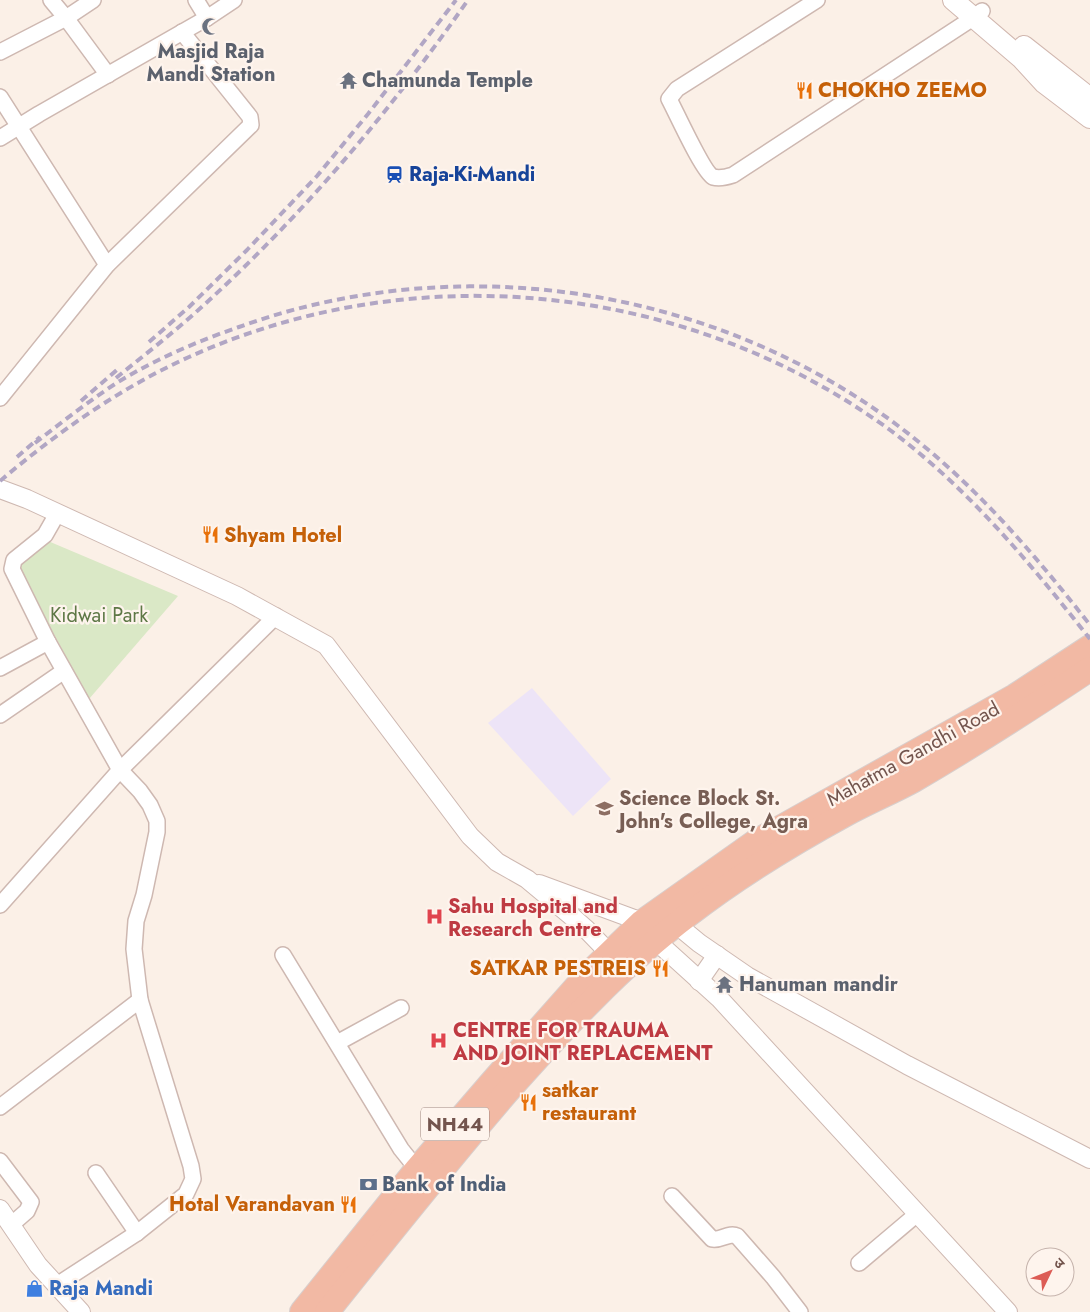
<svg xmlns="http://www.w3.org/2000/svg" width="1090" height="1312" font-family="Jost,'Noto Sans Devanagari',sans-serif">
<style>
.education{fill:#ede4f7}
.green{fill:#dae8c6}
.lines{fill:none;stroke-linecap:round;stroke-linejoin:round}
.minor-casing{stroke:#ceb8b1;stroke-width:18}
.tertiary-casing{stroke:#ceb8b1;stroke-width:20}
.secondary-casing{stroke:#d1b7af;stroke-width:22}
.trunk-casing{stroke:#d8cfcd;stroke-width:26}
.minor{stroke:#fff;stroke-width:15}
.tertiary{stroke:#fff;stroke-width:18}
.secondary{stroke:#fff;stroke-width:20}
.trunk{stroke:#f2b9a4;stroke-width:24}
.rail{stroke:#b1a6c4;stroke-width:4;stroke-dasharray:8 5;stroke-linecap:butt}
.labels{text-anchor:middle;dominant-baseline:central;stroke-width:4.5;stroke-linejoin:round;paint-order:stroke}
.shield{fill:#fef4ed;stroke:#9d847d;stroke-width:1}
.shield-label{font-size:19px;font-weight:bold;fill:#73544d}
.worship-label{font-size:20px;font-weight:bold;fill:#5b616d;stroke:#fef4ed;text-anchor:start}
.food-label{font-size:20px;font-weight:bold;fill:#c56008;stroke:#fef4ed;text-anchor:start}
.transit-label{font-size:20px;font-weight:bold;fill:#164399;stroke:#fef4ed;text-anchor:start}
.park-label{font-size:20px;fill:#5e7846;stroke:#fef4ed}
.street-label{font-size:20px;fill:#73544d;stroke:#fef4ed}
.education-label{font-size:20px;font-weight:bold;fill:#785e54;stroke:#fef4ed;text-anchor:start}
.health-label{font-size:20px;font-weight:bold;fill:#be3a42;stroke:#fef4ed;text-anchor:start}
.service-label{font-size:20px;font-weight:bold;fill:#4e5e75;stroke:#fef4ed;text-anchor:start}
.shop-label{font-size:20px;font-weight:bold;fill:#366cbe;stroke:#fef4ed;text-anchor:start}
</style>
<rect width="100%" height="100%" fill="#fbf0e7"/>
<path class="education" d="M 532,688 L 611,779 L 573,816 L 488,723 Z"/>
<path class="green" d="M 48,541 L 178,596 L 89,699 L 18,568 Z"/>
<g class="lines">
<defs>
<g id="minor">
<path d="M 51,0 L 66,18 L 108,75"/>
<path d="M 196,0 L 207,18"/>
<path d="M 817,0 L 677,89 L 669,99 C 676,112 703,172 713,177 C 720,179 727,177 733,175 L 973,18 L 982,11"/>
<path d="M 0,52 L 66,18 L 93,0"/>
<path d="M 0,97 L 107,265"/>
<path d="M 0,138 L 39,114 L 207,18 L 234,0"/>
<path d="M 0,398 L 107,265 L 251,125 L 250,117 L 182,32"/>
<path d="M 57,514 L 45,535 L 14,560 L 12,569 L 48,642 L 120,770 L 140,791 L 150,805 L 157,821 L 157,832 L 144,895 L 136,921 L 134,949 L 140,1000 L 191,1166 L 193,1179 L 186,1194 L 137,1233 L 57,1285"/>
<path d="M 0,668 L 48,642"/>
<path d="M 0,715 L 64,671"/>
<path d="M 0,905 L 120,770 L 276,616"/>
<path d="M 283,955 L 401,1149 L 417,1169"/>
<path d="M 337,1043 L 401,1008"/>
<path d="M 0,1107 L 140,1000"/>
<path d="M 0,1161 L 31,1202 L 27,1211 L 11,1225"/>
<path d="M 96,1173 L 137,1233"/>
<path d="M 672,1196 L 712,1239 C 721,1241 729,1232 737,1236 L 773,1277 L 800,1312"/>
<path d="M 859,1263 L 917,1214"/>
</g>
<g id="tertiary">
<path d="M 0,489 L 27,499 L 237,596 L 326,645 L 470,836 L 497,862 L 527,879 L 569,914 L 586,929 L 617,961"/>
<path d="M 539,884 L 642,922"/>
<path d="M 676,924 L 699,943 L 747,976 L 907,1065 L 1090,1159"/>
<path d="M 655,940 L 719,998 L 1008,1312"/>
<path d="M 699,981 L 717,955"/>
<path d="M 0,1209 L 38,1265 L 81,1312"/>
</g>
<g id="secondary">
<path d="M 953,0 L 1022,59 L 1044,83 L 1090,118"/>
<path d="M 1024,46 L 1090,98"/>
</g>
<g id="trunk">
<path d="M 302,1312 L 417,1169 L 492,1082 L 585,977 L 642,922 L 755,842 L 1015,696 L 1090,647"/>
<path d="M 327,1312 C 386,1238 445,1164 507,1092 C 563,1029 621,966 688,915 C 737,877 791,844 846,814 C 868,802 892,792 914,780 C 974,745 1033,707 1090,669"/>
</g>
</defs>
<use href="#minor" class="minor-casing"/>
<use href="#tertiary" class="tertiary-casing"/>
<use href="#secondary" class="secondary-casing"/>
<use href="#trunk" class="trunk-casing"/>
<use href="#minor" class="minor"/>
<use href="#tertiary" class="tertiary"/>
<use href="#secondary" class="secondary"/>
<use href="#trunk" class="trunk"/>
<g class="rail">
<path d="M 149,342 L 189,307 L 247,250 L 317,176 L 368,114 L 456,0"/>
<path d="M 116,378 C 142,357 169,336 195,313 C 298,221 389,113 468,0"/>
<path d="M 81,401 L 119,368"/>
<path d="M 35,443 C 62,422 89,401 118,382 C 156,359 198,341 239,327 C 457,248 711,286 897,425 C 972,481 1032,551 1090,625"/>
<path d="M 17,457 L 40,437"/>
<path d="M 0,481 C 58,432 120,388 189,357 C 417,254 688,283 890,430 C 968,488 1030,563 1090,639"/>
</g>
</g>
<defs>
<symbol id="mosque-bare" viewBox="-9 -9 18 18"><path d="M3.5-4.9A6 6 0 1 0 3.5 4.9A5 5 0 1 1 3.5-4.9Z" fill="#6b7280" stroke="#fef4ed" stroke-width="2.5" paint-order="stroke"/></symbol>
<symbol id="temple-bare" viewBox="-9 -9 18 18"><path d="M0-6L5-2H3V0L6.5 2.5H4V6H1.5V3h-3V6H-4V2.5H-6.5L-3 0V-2H-5Z" fill="#6b7280" stroke="#fef4ed" stroke-width="2.5" paint-order="stroke"/></symbol>
<symbol id="restaurant-bare" viewBox="-9 -9 18 18"><path d="M-5-6h1v4h1v-4h1v4h1v-4h1v5L-1.5 .5V6h-2V.5L-5-1ZM5-6V6H3V1.5H1.5Q1.5-4 5-6Z" fill="#e8710a" stroke="#fef4ed" stroke-width="2.5" paint-order="stroke"/></symbol>
<symbol id="station-bare" viewBox="-9 -9 18 18"><path d="M-3-6H3Q5-6 5-4V2Q5 4 3 4L4.5 6H3L1.5 4h-3L-3 6H-4.5L-3 4Q-5 4-5 2V-4Q-5-6-3-6ZM-3.5-4v3h7v-3ZM-3.5 1v1.5H-2V1ZM2 1v1.5H3.5V1Z" fill="#1a4fb4" stroke="#fef4ed" stroke-width="2.5" paint-order="stroke"/></symbol>
<symbol id="university-bare" viewBox="-9 -9 18 18"><path d="M0-5L7-2L0 1L-7-2ZM-4 1L0 2.5L4 1V4Q0 6-4 4Z" fill="#8d6e63" stroke="#fef4ed" stroke-width="2.5" paint-order="stroke"/></symbol>
<symbol id="hospital-bare" viewBox="-9 -9 18 18"><path d="M-5-5h3v3.5h4V-5h3V5h-3V1.5h-4V5h-3Z" fill="#e0444e" stroke="#fef4ed" stroke-width="2.5" paint-order="stroke"/></symbol>
<symbol id="bank-bare" viewBox="-9 -9 18 18"><path d="M-6-4H6V4H-6ZM0-2.3a2.3 2.3 0 1 0 0 4.6a2.3 2.3 0 1 0 0-4.6Z" fill="#5c6f8a" stroke="#fef4ed" stroke-width="2.5" paint-order="stroke"/></symbol>
<symbol id="shop-bare" viewBox="-9 -9 18 18"><path d="M-5-2.5h2.3a2.7 3.5 0 0 1 5.4 0H5L5.5 6h-11ZM-1.5-2.5h3a1.5 2.3 0 0 0-3 0Z" fill="#3f7fe0" stroke="#fef4ed" stroke-width="2.5" paint-order="stroke"/></symbol>
</defs>
<g fill-rule="evenodd">
<use href="#mosque-bare" x="198" y="14" width="25" height="25"/>
<use href="#temple-bare" x="336" y="68" width="25" height="25"/>
<use href="#restaurant-bare" x="792" y="78" width="25" height="25"/>
<use href="#station-bare" x="382" y="162" width="25" height="25"/>
<use href="#restaurant-bare" x="198" y="522" width="25" height="25"/>
<use href="#university-bare" x="592" y="796" width="25" height="25"/>
<use href="#hospital-bare" x="422" y="904" width="25" height="25"/>
<use href="#restaurant-bare" x="648" y="956" width="25" height="25"/>
<use href="#temple-bare" x="712" y="972" width="25" height="25"/>
<use href="#hospital-bare" x="426" y="1028" width="25" height="25"/>
<use href="#restaurant-bare" x="516" y="1090" width="25" height="25"/>
<use href="#bank-bare" x="356" y="1172" width="25" height="25"/>
<use href="#restaurant-bare" x="336" y="1192" width="25" height="25"/>
<use href="#shop-bare" x="22" y="1276" width="25" height="25"/>
</g>
<g class="labels">
<rect class="shield" x="421" y="1107.5" width="68" height="33" rx="4"/>
<g class="shield-label">
<text x="455" y="1124">NH44</text>
</g>
<g class="worship-label">
<text x="211" y="51" text-anchor="middle">Masjid Raja<tspan x="211" dy="23">Mandi Station</tspan></text>
<text x="362" y="80">Chamunda Temple</text>
<text x="739" y="984">Hanuman mandir</text>
</g>
<g class="food-label">
<text x="818" y="90">CHOKHO ZEEMO</text>
<text x="224" y="535">Shyam Hotel</text>
<text x="646" y="968" text-anchor="end">SATKAR PESTREIS</text>
<text x="542" y="1090">satkar<tspan x="542" dy="23">restaurant</tspan></text>
<text x="335" y="1204" text-anchor="end">Hotal Varandavan</text>
</g>
<g class="transit-label">
<text x="409" y="174">Raja-Ki-Mandi</text>
</g>
<g class="park-label">
<text x="99" y="615">Kidwai Park</text>
</g>
<g class="street-label">
<text transform="translate(913 754) rotate(-29)">Mahatma Gandhi Road</text>
</g>
<g class="education-label">
<text x="619" y="798">Science Block St.<tspan x="619" dy="23">John's College, Agra</tspan></text>
</g>
<g class="health-label">
<text x="448" y="906">Sahu Hospital and<tspan x="448" dy="23">Research Centre</tspan></text>
<text x="453" y="1030">CENTRE FOR TRAUMA<tspan x="453" dy="23">AND JOINT REPLACEMENT</tspan></text>
</g>
<g class="service-label">
<text x="382" y="1184">Bank of India</text>
</g>
<g class="shop-label">
<text x="49" y="1288">Raja Mandi</text>
</g>
</g>
<g transform="translate(1050 1272) rotate(47)"><circle r="24" fill="#fef4ed" stroke="#c6b4ad"/>
<path d="M0-4L9 19L0 12L-9 19Z" fill="#dc5c55"/>
<text y="-8" font-size="14" font-weight="bold" text-anchor="middle" fill="#73544d">उ</text>
</g>
</svg>
